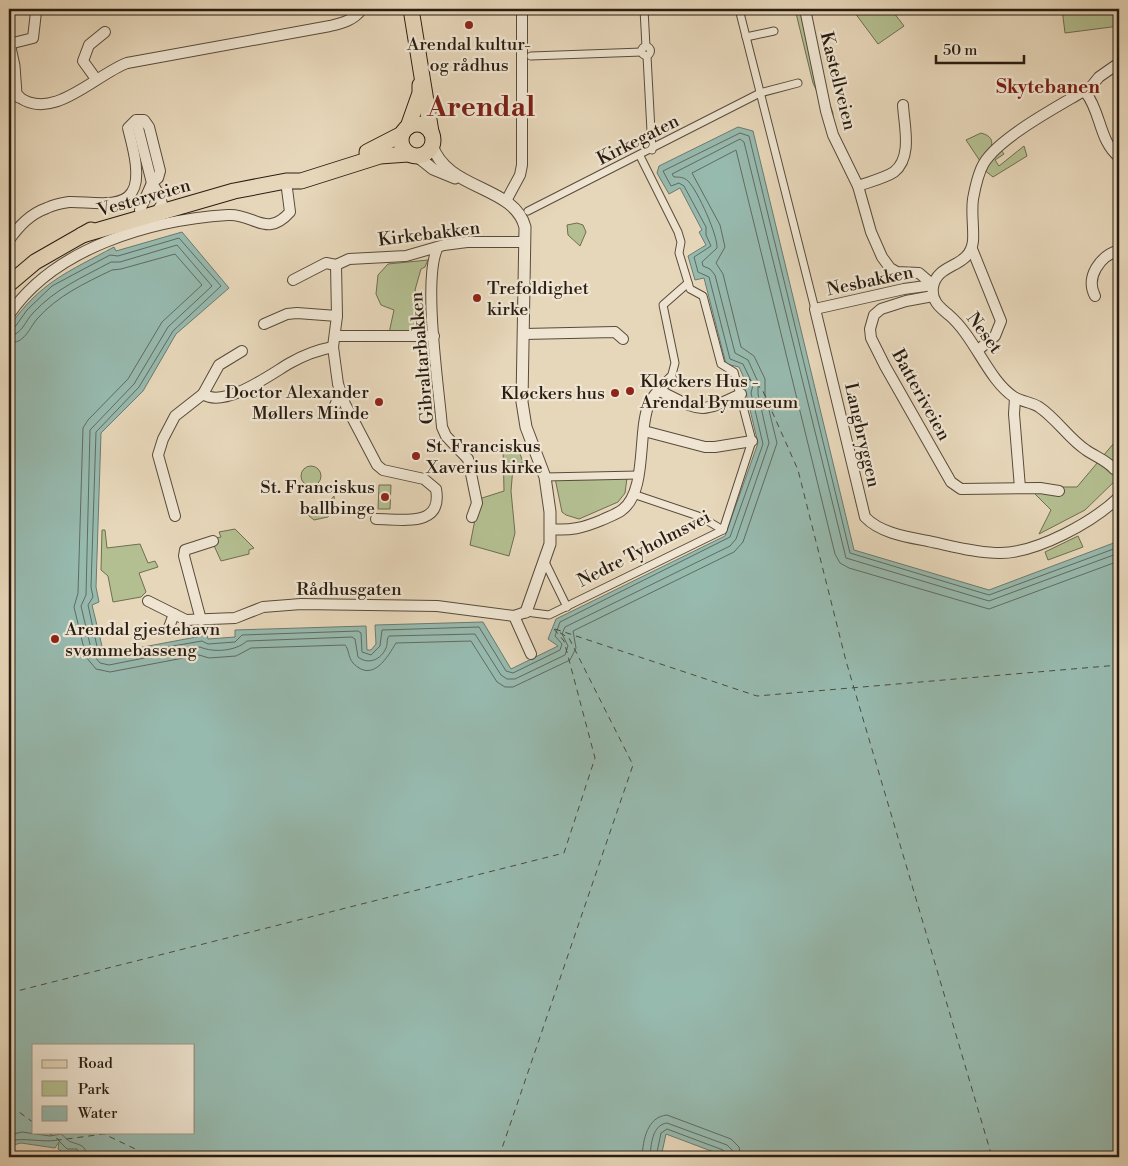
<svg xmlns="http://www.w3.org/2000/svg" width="1128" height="1166" font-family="'Libre Bodoni',serif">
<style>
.green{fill:#b4bf91;stroke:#6e6e51}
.water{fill:#97baaf;stroke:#6b7b70;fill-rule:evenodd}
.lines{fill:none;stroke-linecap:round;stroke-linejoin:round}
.shore{stroke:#606b60;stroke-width:1}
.ferry{stroke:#4a4b40;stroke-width:1;stroke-dasharray:6 5;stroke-linecap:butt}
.pedestrian-casing{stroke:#584b3b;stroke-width:9}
.minor-casing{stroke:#584b3b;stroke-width:12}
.tertiary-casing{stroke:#584b3b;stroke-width:13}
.primary-casing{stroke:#291c11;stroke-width:17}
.pedestrian{stroke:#efe5d2;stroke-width:7}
.minor{stroke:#efe5d2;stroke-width:10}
.tertiary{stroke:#efe5d2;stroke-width:11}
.primary{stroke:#e7d7ba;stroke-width:15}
.poi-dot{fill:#8f2418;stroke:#efe5d2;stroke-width:2}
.labels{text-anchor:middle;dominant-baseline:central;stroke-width:4.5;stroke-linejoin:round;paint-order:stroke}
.poi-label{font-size:18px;fill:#291c11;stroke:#efe5d2;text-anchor:start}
.street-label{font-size:18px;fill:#291c11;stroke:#efe5d2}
.neighbourhood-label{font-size:19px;font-weight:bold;fill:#7a1f14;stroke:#efe5d2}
.town-label{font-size:28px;font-weight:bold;fill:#7a1f14;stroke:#efe5d2}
</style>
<rect width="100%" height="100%" fill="#e7d7ba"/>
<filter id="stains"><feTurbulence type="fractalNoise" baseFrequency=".004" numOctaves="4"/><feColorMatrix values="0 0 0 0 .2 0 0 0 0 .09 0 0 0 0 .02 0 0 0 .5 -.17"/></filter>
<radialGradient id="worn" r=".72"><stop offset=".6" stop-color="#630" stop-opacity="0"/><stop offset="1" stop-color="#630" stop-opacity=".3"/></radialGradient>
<g class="green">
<path d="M 795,9 L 810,9 L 823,85 L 833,113 L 832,124 L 813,83 Z"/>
<path d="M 852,9 L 891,9 L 904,26 L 878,44 Z"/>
<path d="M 1062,9 L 1119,9 L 1119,26 L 1065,33 Z"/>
<path d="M 981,133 C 1000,138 990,152 980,161 L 966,140 Z"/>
<path d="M 1024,146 L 1027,156 L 993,177 L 983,169 L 1001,150 L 1004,154 L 995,160 L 999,166 Z"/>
<path d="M 577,223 L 583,225 L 586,232 L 580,246 L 568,235 L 567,225 Z"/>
<path d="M 428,260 L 425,267 L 421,269 L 415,290 L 425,309 L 428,334 L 389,333 L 394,310 L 381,305 L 376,294 L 378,275 L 388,264 Z"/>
<path d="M 1119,437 L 1119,477 L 1085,510 L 1039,534 L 1051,510 L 1028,487 L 1077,487 Z"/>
<path d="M 516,443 L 523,462 L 513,467 L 511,491 L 515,533 L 509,556 L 470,545 L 479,499 L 504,491 L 503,444 Z"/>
<circle cx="311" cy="476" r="10"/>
<path d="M 555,478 L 627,478 L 625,493 L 618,502 L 579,519 L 566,515 L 562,512 Z"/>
<path d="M 379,485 L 391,485 L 390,509 L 378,509 Z"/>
<path d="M 334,496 L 335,507 L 328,517 L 314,520 L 303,511 L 306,506 L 321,511 Z"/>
<path d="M 235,529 L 254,548 L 249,550 L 249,554 L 221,561 L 211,539 L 221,537 L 219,532 Z"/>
<path d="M 102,530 L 105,530 L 107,548 L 140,544 L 148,563 L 155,561 L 158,567 L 139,573 L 146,592 L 141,597 L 113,602 L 108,576 L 101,570 Z"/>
<path d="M 1078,536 L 1083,547 L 1048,560 L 1045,552 Z"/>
</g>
<path class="water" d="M 738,127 L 753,131 L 854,550 L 989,590 L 1119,541 L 1119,1157 L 727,1157 L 666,1134 L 661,1157 L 77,1157 L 74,1153 L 67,1156 L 58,1149 L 59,1142 L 55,1148 L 21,1143 L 9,1146 L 9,327 C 40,282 68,272 114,247 L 116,251 L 182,232 L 229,288 L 176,334 L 143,391 L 101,433 L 96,587 L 99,602 L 92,605 L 103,650 L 106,654 L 207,635 L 208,639 L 235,637 L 235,630 L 366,626 L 367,650 L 371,650 L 376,644 L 375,625 L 483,622 L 511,669 L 558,646 L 548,639 L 556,619 L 725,536 L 758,443 L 745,389 L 748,387 L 739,367 L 726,364 L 704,278 L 695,280 L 688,256 L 706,245 L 699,232 L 702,230 L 680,188 L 669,194 L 657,173 L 659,166 ZM 34,1045 L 194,1045 L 194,1132 L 34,1132 Z"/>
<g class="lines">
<g class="shore">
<path d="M 9,329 L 15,327 L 27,310 L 52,286 L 110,255 L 118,256 L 179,238 L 221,286 L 173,331 L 139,387 L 96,432 L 91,587 L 93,597 L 88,605 L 98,651 L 103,658 L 202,641 L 208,644 L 235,642 L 242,635 L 358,631 L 361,633 L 362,652 L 371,655 L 380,646 L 382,630 L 479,627 L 506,671 L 513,673 L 560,650 L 562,644 L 555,636 L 560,622 L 730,537 L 763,444 L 751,393 L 753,385 L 743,364 L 730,359 L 709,277 L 698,272 L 694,257 L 711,246 L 706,235 L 706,227 L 684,186 L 679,183 L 671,186 L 663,171 L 740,133 L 749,136 L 850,553 L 989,595 L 1119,547"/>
<path d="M 9,336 C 22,335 25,321 33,313 C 55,289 83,277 111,262 L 120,262 L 177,245 L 212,286 L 168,327 L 134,384 L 90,430 L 86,595 L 81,606 L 92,653 L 100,663 L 109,665 L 200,647 C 214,653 236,651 247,641 L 352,637 L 355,639 L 358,657 C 368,665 381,660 386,648 C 388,644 386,640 389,636 L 475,634 L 501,675 L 507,679 L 515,679 L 565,655 L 568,646 L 562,634 L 565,627 L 730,546 L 736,539 L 769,443 L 758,394 L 758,382 L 748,360 L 735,353 L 715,275 L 710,269 L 703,266 L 702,262 L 717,248 C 718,236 698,191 688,181 C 684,177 679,177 674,177 L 672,174 L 740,139 L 744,142 L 846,558 L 989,601 L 1119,553"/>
<path d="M 9,343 C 25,343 28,330 37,319 C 57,296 85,283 112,270 L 121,269 L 175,254 L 202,285 L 162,322 L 128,379 L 88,420 L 83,428 L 78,593 L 74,607 L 86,657 L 96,669 L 110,672 L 199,655 L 209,658 L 236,656 L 251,648 L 345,645 C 349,649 348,657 353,663 C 373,684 388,656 396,643 L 471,641 L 497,682 L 505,687 L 513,687 L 570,660 L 576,648 L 573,631 L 734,552 L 743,542 L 777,443 L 765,394 L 765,379 L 754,356 L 741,347 L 723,274 L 716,263 L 725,247 L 720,225 L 692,173 L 736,150 L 835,554 L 840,563 L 849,568 L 989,609 L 1119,561"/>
<path d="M 9,1135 L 22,1132 L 50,1136 L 61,1134 C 64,1136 68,1141 71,1142 C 80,1145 86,1145 87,1157"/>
<path d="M 9,1141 C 26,1137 42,1143 58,1140 L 67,1149 L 77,1149 L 81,1157"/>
<path d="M 642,1157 C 643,1140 647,1117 667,1115 L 731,1139 L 739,1147 L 741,1157"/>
<path d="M 650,1157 C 651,1145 652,1125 667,1123 L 727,1145 L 732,1150 L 733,1157"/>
<path d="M 656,1157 L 661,1133 L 667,1129 L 723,1150 L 727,1157"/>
</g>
<g class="ferry">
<path d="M 746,379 L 749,379 L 762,389 L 798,470 L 846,661 L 992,1157"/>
<path d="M 555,629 L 757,696 L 1119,665"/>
<path d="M 9,993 L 564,853 L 595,758 L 564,641 L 554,629"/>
<path d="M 9,1110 L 19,1112 L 34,1123"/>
<path d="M 47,1132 L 59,1140 L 104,1134 L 152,1157"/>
<path d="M 499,1157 L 633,765 L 569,638 L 557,631"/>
</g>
<defs>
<g id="pedestrian">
<path d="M 644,9 L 646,47"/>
<path d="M 739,9 L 815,309"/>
<path d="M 746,37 L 774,31"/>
<circle cx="646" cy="51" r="4.5"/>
<path d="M 531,56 L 642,52"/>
<path d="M 647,56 L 652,150"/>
<path d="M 528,211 L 760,93 L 798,83"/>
<path d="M 671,378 L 675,363 L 663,305 L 688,283"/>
<path d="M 545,477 L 638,475"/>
<path d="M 633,494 L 701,517 L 723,530"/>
<path d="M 545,562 L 567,607"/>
<path d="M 526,612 L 549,615 L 723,530 L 752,441 L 734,372 L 721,364 L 703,296 L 690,289 L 679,253 L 681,242 L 678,232 L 640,156"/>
</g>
<g id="minor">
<path d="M 805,9 L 826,111 L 833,135 L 858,186 L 871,232 L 882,257 L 890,268 L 897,272 L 919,273 L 933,285"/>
<path d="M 9,44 L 33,38 L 36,12"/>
<path d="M 96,79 L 83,61 L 89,45 L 105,32"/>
<path d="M 1086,93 L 1082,92 C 1055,108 999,138 984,163 C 978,173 975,188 973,199 C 971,213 974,227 973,241 C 970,269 937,262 933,287 C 931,300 939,307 949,315 C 975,337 988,380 1014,397 C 1022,402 1032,402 1039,407 C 1057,419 1069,439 1086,450 C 1096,457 1106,460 1114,469"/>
<path d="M 1086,93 C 1101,112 1099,141 1119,157"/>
<path d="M 1086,93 L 1099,77 L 1119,63"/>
<path d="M 19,97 C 53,122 95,75 127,63 L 330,26 C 343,23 354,20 362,9"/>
<path d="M 137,124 L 152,183 L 160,196 L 162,204 L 155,214"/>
<path d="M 858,186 C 869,182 885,178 894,172 C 913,157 904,125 903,105"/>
<path d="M 506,201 L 520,175 L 522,165 L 522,9"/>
<path d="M 140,210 L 152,183"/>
<path d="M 9,240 C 19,226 30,214 47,208 C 53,205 62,203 69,202 C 87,201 121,210 132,192 C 142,177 132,144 128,128 L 136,120 L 144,120 L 149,127 L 160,171 L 158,178 L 152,183"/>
<path d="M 438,247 C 422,277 439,389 442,427 L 446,436 L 468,459 L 477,503 L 472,517"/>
<path d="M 972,249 L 1001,321 L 995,336 L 978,350"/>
<path d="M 293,280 L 326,263 L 336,265"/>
<path d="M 933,285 L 904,289 L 815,309 L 865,517 C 880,533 907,537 928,541 C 952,546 976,553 1000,553 C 1037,553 1093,522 1119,497"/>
<path d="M 933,296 L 906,301 L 881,309 L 874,315 L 870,329 L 871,338 L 885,366 L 951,482 L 961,489 L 1040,488 L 1059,491"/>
<path d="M 1095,296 C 1085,277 1100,256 1119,250"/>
<path d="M 9,315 C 54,248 150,220 228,215 C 254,213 266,239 290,212 L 286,181"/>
<path d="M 264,324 L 287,314 L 297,313 L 337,316"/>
<path d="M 524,334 L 615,332 L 623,339"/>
<path d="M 336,336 L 434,336"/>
<path d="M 658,390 C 701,411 697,415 741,394"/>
<path d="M 203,394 L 219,365 L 242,351"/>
<path d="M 1015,398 L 1014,414 L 1020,488"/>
<path d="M 332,413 L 340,393"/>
<path d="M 644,431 L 705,447 L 715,447 L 752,441"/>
<path d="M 175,516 L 158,455 L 163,439 L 175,416 L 203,394 C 224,409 271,374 290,363 C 304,355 317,350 333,347"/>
<path d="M 376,519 C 402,519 443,528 436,489 L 424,479 L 383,470 L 377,465 L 345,404 L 338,384 L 333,347 L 337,316 L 336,265 L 349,259 L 406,256 L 444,245 L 467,242 L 525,242"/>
<path d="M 550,529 C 570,531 583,528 602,520 C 608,517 617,514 622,510 C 648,491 637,431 649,404 C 654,393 663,386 671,378"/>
<path d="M 148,601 L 186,620 L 235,618 L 263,607 L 301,604 L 437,606 L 514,616 L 526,612"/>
<path d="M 514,616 L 531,654"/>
<path d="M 201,620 L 184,556 L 185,550 L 213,541"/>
<path d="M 168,630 L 174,614"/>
</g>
<g id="tertiary">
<path d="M 9,43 L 14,66 L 16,94 L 19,97"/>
<path d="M 432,145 C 447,191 514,185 525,227 L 522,402 L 526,427 L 545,477 L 550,512 L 550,544 L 526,612"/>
<path d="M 418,157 L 433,169 L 455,178"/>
</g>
<g id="primary">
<path d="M 411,9 L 431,132"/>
<circle cx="417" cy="140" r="16"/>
<path d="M 408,127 L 420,93 L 420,85"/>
<path d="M 367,152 L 402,134"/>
<path d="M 82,235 L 234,191 L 286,181 L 301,181 L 380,156 L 408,154"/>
<path d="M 9,284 L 35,262 L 91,230"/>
</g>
</defs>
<use href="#pedestrian" class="pedestrian-casing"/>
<use href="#minor" class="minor-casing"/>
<use href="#tertiary" class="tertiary-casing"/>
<use href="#primary" class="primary-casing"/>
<use href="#pedestrian" class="pedestrian"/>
<use href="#minor" class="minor"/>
<use href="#tertiary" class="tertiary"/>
<use href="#primary" class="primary"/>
</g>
<g class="poi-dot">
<circle cx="469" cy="25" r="5"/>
<circle cx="477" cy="298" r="5"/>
<circle cx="630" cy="391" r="5"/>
<circle cx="615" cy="393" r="5"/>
<circle cx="379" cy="402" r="5"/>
<circle cx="416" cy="456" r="5"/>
<circle cx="385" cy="497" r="5"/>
<circle cx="55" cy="639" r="5"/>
</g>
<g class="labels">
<g class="poi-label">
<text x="469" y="44" text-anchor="middle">Arendal kultur-<tspan x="469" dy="21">og rådhus</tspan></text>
<text x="487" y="288">Trefoldighet<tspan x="487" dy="21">kirke</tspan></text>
<text x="640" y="381">Kløckers Hus -<tspan x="640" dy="21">Arendal Bymuseum</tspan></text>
<text x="369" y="392" text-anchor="end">Doctor Alexander<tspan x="369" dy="21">Møllers Minde</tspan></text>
<text x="605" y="393" text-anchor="end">Kløckers hus</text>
<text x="426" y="446">St. Franciskus<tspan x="426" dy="21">Xaverius kirke</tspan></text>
<text x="375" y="487" text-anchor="end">St. Franciskus<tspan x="375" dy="21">ballbinge</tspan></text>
<text x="65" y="629">Arendal gjestehavn<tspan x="65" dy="21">svømmebasseng</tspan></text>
</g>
<g class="street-label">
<text transform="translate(838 81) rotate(76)">Kastellveien</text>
<text transform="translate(638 140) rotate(-27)">Kirkegaten</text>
<text transform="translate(144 198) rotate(-16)">Vesterveien</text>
<text transform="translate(429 234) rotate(-7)">Kirkebakken</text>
<text transform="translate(870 281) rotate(-12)">Nesbakken</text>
<text transform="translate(984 333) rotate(53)">Neset</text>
<text transform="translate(422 358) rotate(-95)">Gibraltarbakken</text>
<text transform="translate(921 395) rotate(61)">Batteriveien</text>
<text transform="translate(862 435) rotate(77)">Langbryggen</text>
<text transform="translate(644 549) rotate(-27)">Nedre Tyholmsvei</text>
<text x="349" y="589">Rådhusgaten</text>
</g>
<g class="neighbourhood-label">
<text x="1048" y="87">Skytebanen</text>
</g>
<g class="town-label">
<text x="481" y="107">Arendal</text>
</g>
</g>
<rect width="1128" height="1166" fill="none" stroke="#e7d7ba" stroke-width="30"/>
<rect x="10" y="10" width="1108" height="1146" fill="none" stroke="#291c11" stroke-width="2.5"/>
<rect x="15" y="15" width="1098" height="1136" fill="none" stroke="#291c11"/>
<rect x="32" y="1044" width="162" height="90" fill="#efe5d2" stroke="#a09585"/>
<rect x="42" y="1060" width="25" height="8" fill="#e7d7ba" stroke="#a09585"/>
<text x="78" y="1068" font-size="15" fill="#291c11">Road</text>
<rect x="42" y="1081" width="25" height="15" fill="#b4bf91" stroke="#a09585"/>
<text x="78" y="1094" font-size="15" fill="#291c11">Park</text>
<rect x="42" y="1106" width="25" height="15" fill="#97baaf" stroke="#a09585"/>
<text x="78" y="1118" font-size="15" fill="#291c11">Water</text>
<path d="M936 55v8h88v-8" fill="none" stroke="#291c11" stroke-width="2.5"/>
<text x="943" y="55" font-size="15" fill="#291c11" stroke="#efe5d2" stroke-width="4" paint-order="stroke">50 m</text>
<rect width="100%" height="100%" filter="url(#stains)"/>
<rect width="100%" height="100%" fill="url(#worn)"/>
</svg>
